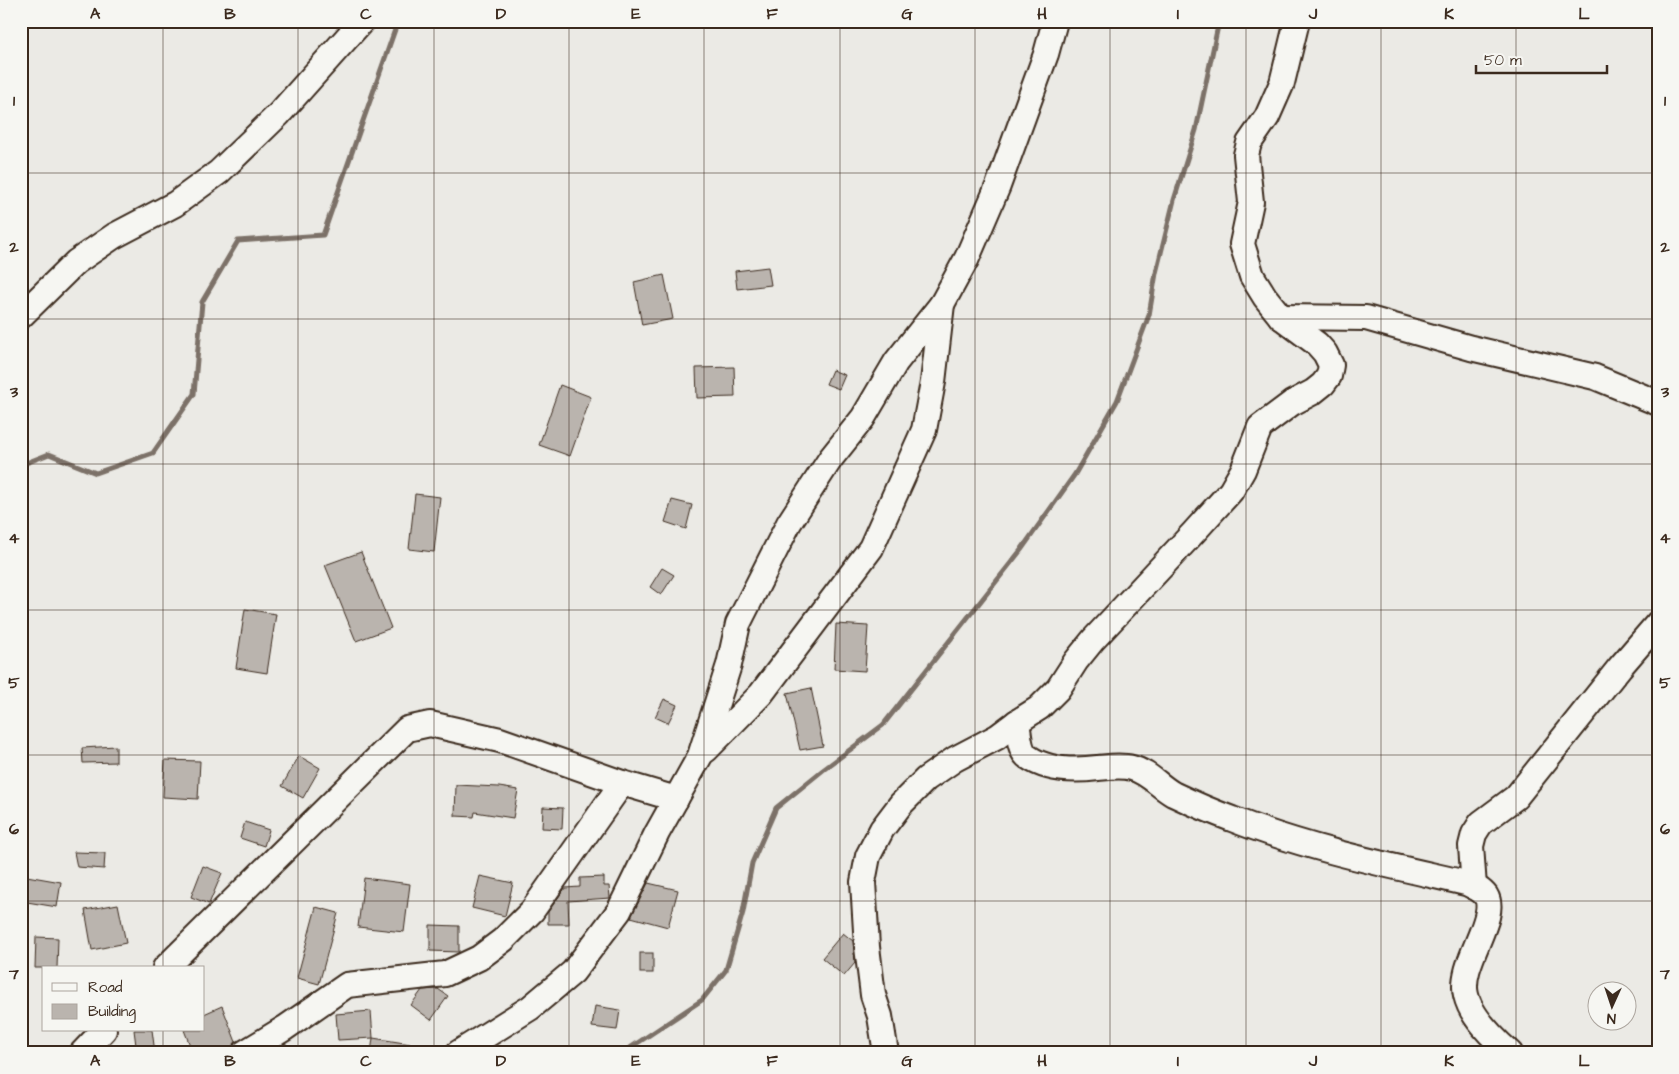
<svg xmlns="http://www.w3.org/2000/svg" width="1679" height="1074" font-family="'Architects Daughter',sans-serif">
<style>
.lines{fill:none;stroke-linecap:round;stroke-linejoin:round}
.stream{stroke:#7c7167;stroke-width:5}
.building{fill:#bab4ae;stroke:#3b2a1e}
.minor-casing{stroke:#3b2a1e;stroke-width:28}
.minor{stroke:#f6f6f2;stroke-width:24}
.grid{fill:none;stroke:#3b2a1e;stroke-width:1;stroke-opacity:0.55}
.neatline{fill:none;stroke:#3b2a1e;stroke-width:2}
.grid-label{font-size:16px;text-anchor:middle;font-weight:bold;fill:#3b2a1e}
</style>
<rect width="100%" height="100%" fill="#ebeae5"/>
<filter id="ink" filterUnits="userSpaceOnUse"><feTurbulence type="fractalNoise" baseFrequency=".02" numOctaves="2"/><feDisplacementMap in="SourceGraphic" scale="10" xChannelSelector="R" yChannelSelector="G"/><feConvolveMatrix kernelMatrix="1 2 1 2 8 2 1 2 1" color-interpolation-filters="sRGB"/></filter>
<g filter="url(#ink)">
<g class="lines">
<g class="stream">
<path d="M 21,465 L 49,454 L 96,473 L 153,453 L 194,394 L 202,302 L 238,241 L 323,235 L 398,21"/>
<path d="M 619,1053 L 630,1048 L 702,1000 L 726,970 L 743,912 L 752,863 L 776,808 L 823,770 L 883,725 L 1021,550 L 1075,474 L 1117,401 L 1149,315 L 1156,273 L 1174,200 L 1196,130 L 1219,21"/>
</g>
</g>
<g class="building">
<path d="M 768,267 L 771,285 L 737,289 L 735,271 Z"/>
<path d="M 664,275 L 673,319 L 642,325 L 634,282 Z"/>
<path d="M 734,367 L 735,397 L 697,398 L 696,368 Z"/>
<path d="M 832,370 L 845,375 L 839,389 L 826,384 Z"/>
<path d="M 560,385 L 591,397 L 570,456 L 539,445 Z"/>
<path d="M 415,494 L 440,497 L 434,552 L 409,549 Z"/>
<path d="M 672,500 L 692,505 L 686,529 L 665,522 Z"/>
<path d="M 361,552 L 391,628 L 356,641 L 325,565 Z"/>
<path d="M 662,568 L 674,575 L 661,595 L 650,587 Z"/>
<path d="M 245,609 L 276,614 L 267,673 L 236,668 Z"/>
<path d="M 836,624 L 868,626 L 865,671 L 834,669 Z"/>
<path d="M 811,688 L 823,746 L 800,750 L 787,693 Z"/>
<path d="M 664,699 L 677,705 L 668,723 L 655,717 Z"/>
<path d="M 116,746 L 116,762 L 83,763 L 82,748 Z"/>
<path d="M 299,756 L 320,768 L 303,798 L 282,786 Z"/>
<path d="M 165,760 L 200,761 L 198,799 L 163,797 Z"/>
<path d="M 456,785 L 499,787 L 518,790 L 513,818 L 475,812 L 474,817 L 455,816 Z"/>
<path d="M 543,807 L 563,808 L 562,829 L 542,828 Z"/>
<path d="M 245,822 L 269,830 L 264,846 L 240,838 Z"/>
<path d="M 74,852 L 105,853 L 104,869 L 77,867 Z"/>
<path d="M 203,866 L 222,873 L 209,904 L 191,897 Z"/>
<path d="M 21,875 L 61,882 L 57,907 L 21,901 Z"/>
<path d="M 480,876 L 513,883 L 505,916 L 472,908 Z"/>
<path d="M 604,877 L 604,886 L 609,886 L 610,898 L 568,901 L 569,924 L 548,924 L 548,912 L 565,888 L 580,887 L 580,878 Z"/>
<path d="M 364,878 L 410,884 L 404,932 L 358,927 Z"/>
<path d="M 648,883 L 678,890 L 668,927 L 631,917 Z"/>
<path d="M 118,904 L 126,943 L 92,950 L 85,910 Z"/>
<path d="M 316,907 L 338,913 L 319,984 L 297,978 Z"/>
<path d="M 430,925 L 459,926 L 459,952 L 430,951 Z"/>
<path d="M 843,933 L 853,941 L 855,963 L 844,976 L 822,958 Z"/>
<path d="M 36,937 L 58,938 L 57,968 L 35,968 Z"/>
<rect x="640" y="953" width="13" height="20"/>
<path d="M 438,989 L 448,996 L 431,1020 L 411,1005 L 422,990 Z"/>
<path d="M 222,1006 L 236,1042 L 232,1047 L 217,1053 L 193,1053 L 184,1030 L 204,1030 L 204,1014 Z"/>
<path d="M 595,1006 L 620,1010 L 617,1030 L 592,1027 Z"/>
<path d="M 371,1011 L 373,1038 L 338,1040 L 336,1014 Z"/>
<path d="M 134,1030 L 152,1030 L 155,1053 L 137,1053 Z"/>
<path d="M 373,1038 L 417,1045 L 416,1053 L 371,1053 Z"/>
</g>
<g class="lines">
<defs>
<g id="minor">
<path d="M 21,316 L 76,262 L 114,236 L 175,204 L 219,172 L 279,114 L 362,21"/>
<path d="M 1281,317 L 1366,318 L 1471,348 L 1595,377 L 1658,403"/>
<path d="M 1017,722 C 1019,732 1019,751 1028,757 C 1048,771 1075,771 1098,768 C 1109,767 1121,765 1132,768 C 1148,772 1159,786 1173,794 C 1192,803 1213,812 1232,819 C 1308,849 1387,865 1466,883 C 1473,886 1481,889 1486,896 C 1499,917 1458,964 1466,995 C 1471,1017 1493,1038 1510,1053"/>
<path d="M 706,750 L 761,694 L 871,548 L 924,430 L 933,382 L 942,304"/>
<path d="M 1474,887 L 1471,846 L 1474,834 L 1481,823 L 1516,797 L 1620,667 L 1658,623"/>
<path d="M 165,968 L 407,729 L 430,724 L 500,740 L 622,783 L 676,799"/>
<path d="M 82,1053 L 104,1030"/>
<path d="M 244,1053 L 285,1028 L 347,985 L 445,974 L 479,958 L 503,940 L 532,911 L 622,783"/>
<path d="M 458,1053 L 530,1008 L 573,972 L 619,911 L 657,833 L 700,756 L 729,665 L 738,624 L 789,523 L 831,458 L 863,418 L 896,362 L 942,304 L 967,258 L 998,186 L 1046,54 L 1055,21"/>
<path d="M 886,1053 L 880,1016 L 873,995 L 867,947 L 863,882 L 868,856 L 882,829 L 901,804 L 926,779 L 955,759 L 997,737 L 1017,722 L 1039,708 L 1058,689 L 1076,661 L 1093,640 L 1194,532 L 1231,491 L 1243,470 L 1260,427 L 1292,403 L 1313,392 L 1323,384 L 1329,376 L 1331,365 L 1325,353 L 1317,344 L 1281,317 L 1265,297 L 1252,276 L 1242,244 L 1251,202 L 1246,155 L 1249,143 L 1267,117 L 1282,83 L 1297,21"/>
</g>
</defs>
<use href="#minor" class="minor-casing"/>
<use href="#minor" class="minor"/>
</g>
</g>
<path class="grid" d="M 163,21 L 163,968M 298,21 L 298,1053M 434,21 L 434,1053M 569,21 L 569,1053M 704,21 L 704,1053M 840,21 L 840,1053M 975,21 L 975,1053M 1110,21 L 1110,1053M 1246,21 L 1246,1053M 1381,21 L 1381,1053M 1516,21 L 1516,1053M 21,173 L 1658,173M 21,319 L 1658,319M 21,464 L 1658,464M 21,610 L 1658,610M 21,755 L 1658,755M 21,901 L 1658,901M 163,1030 L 163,1053"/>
<rect width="1679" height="1074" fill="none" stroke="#f6f6f2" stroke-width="55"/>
<rect x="42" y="966" width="162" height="65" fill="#f6f6f2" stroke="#aba49d"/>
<rect x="52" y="983" width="25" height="8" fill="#f6f6f2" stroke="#aba49d"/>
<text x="88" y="992" font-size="15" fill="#3b2a1e">Road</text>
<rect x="52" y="1004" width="25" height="15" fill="#bab4ae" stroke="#aba49d"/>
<text x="88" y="1016" font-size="15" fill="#3b2a1e">Building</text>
<g transform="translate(1612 1006) rotate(183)"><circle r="24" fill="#f6f6f2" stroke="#aba49d"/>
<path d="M0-4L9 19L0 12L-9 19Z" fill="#3b2a1e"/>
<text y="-8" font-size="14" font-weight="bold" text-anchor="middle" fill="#3b2a1e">N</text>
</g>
<path d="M1476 65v8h131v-8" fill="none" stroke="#3b2a1e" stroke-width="2.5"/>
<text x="1484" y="65" font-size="15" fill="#3b2a1e" stroke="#f6f6f2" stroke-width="4" paint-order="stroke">50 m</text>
<rect x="28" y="28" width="1624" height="1018" class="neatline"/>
<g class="grid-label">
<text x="95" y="19">A</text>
<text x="230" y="19">B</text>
<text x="366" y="19">C</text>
<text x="501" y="19">D</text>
<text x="636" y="19">E</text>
<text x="772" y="19">F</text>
<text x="907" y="19">G</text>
<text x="1042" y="19">H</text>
<text x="1178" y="19">I</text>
<text x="1313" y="19">J</text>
<text x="1449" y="19">K</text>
<text x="1584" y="19">L</text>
<text x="14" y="106">1</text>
<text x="1665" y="106">1</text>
<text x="14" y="252">2</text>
<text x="1665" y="252">2</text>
<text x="14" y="397">3</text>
<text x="1665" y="397">3</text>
<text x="14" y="543">4</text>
<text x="1665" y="543">4</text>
<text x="14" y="688">5</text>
<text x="1665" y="688">5</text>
<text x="14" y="834">6</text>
<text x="1665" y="834">6</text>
<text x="14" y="979">7</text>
<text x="1665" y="979">7</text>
<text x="95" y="1066">A</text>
<text x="230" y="1066">B</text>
<text x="366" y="1066">C</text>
<text x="501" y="1066">D</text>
<text x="636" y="1066">E</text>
<text x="772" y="1066">F</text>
<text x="907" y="1066">G</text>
<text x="1042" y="1066">H</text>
<text x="1178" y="1066">I</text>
<text x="1313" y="1066">J</text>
<text x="1449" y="1066">K</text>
<text x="1584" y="1066">L</text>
</g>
</svg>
